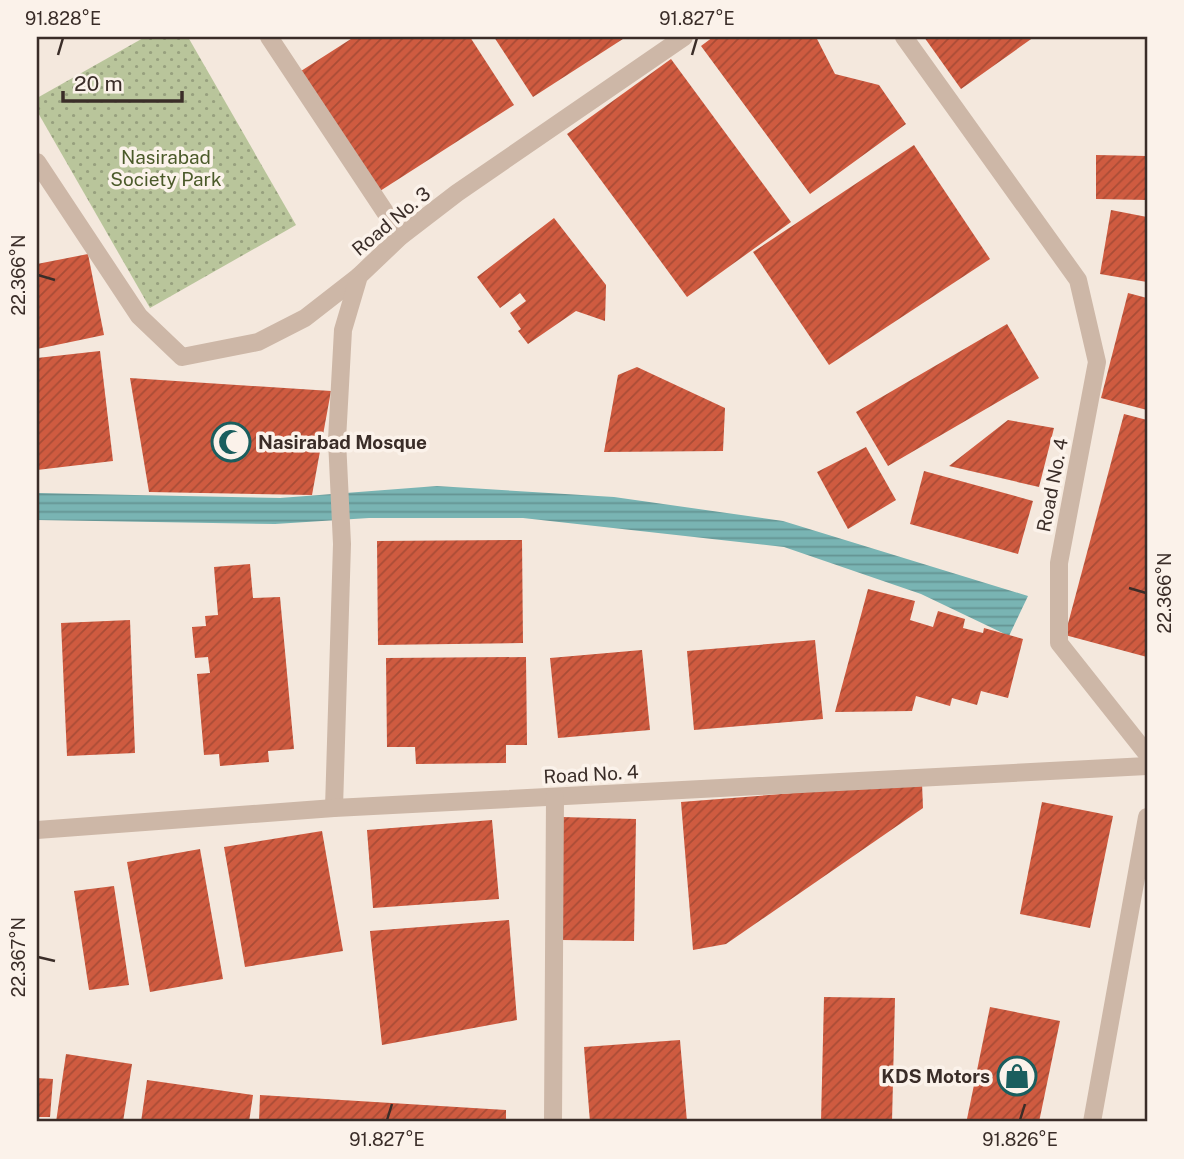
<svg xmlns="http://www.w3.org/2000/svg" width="1184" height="1159" font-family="'Public Sans',sans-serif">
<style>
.park{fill:url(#park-dots)}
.water{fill:url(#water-rules)}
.building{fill:url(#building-hatch)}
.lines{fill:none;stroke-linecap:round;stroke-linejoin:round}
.minor{stroke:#cdb7a7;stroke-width:18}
.ticks{fill:none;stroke:#3a2d28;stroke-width:2.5}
.labels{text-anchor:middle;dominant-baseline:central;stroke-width:7;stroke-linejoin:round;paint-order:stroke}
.park-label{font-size:19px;fill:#4b5a2a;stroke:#fbf2ea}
.street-label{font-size:19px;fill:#3a2d28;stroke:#fbf2ea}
.poi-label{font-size:19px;font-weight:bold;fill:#3a2d28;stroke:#fbf2ea;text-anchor:start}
.neatline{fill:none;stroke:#3a2d28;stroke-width:2.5}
.ticks-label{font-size:18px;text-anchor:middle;fill:#3a2d28}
</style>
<defs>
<pattern id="park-dots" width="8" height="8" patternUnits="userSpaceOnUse" patternTransform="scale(1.75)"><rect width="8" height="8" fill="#b9c59b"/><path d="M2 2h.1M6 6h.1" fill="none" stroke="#97a07e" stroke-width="1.8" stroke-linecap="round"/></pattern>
<pattern id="water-rules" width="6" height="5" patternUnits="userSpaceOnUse" patternTransform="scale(1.75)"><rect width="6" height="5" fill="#79b4b3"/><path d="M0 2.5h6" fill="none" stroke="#649392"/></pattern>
<pattern id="building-hatch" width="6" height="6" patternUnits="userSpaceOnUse" patternTransform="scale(1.75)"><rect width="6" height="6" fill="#cf5b40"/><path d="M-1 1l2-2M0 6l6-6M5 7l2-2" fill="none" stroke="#a94c36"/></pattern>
</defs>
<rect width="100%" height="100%" fill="#f4e8dd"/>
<path class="park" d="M 145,37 L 188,37 L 296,225 L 150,308 L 37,111 L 37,98 Z"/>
<path class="water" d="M 437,486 L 614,497 L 783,521 L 1028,596 L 1009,636 L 921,594 L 784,547 L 523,518 L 369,518 L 275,524 L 37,520 L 37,493 L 280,498 Z"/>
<g class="building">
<path d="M 354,37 L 470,37 L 514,105 L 380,191 L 301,71 Z"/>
<path d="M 494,37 L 626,37 L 533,97 Z"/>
<path d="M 713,37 L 816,37 L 835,74 L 879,85 L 906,124 L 810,194 L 701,46 Z"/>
<path d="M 924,37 L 1034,37 L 961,89 Z"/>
<path d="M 671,59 L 791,222 L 687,297 L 567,134 Z"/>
<path d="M 914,145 L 990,259 L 829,365 L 753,252 Z"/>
<path d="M 1096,155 L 1147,156 L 1147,200 L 1096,199 Z"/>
<path d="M 1111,210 L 1147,217 L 1147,282 L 1100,274 Z"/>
<path d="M 554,218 L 606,285 L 605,321 L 576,311 L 528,344 L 518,331 L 521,329 L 510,313 L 526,301 L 520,293 L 500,308 L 477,277 Z"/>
<path d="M 88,254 L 104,335 L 37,349 L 37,264 Z"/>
<path d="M 1128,293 L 1147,298 L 1147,410 L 1101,398 Z"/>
<path d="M 1007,324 L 1039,378 L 888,466 L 856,412 Z"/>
<path d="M 100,351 L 113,461 L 37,470 L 37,358 Z"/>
<path d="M 637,367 L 725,408 L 723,451 L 604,452 L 618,375 Z"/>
<path d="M 130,378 L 331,391 L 312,495 L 149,492 Z"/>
<path d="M 1124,414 L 1147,420 L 1147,657 L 1065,635 Z"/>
<path d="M 1008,420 L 1054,428 L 1039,487 L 949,466 Z"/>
<path d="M 866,447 L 896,500 L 848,529 L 817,472 Z"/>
<path d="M 924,471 L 1033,501 L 1018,554 L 910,524 Z"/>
<path d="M 522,540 L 523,643 L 378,645 L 377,541 Z"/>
<path d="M 250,564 L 253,598 L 280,597 L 294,749 L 268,751 L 269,762 L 220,766 L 219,754 L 204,755 L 197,674 L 210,673 L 208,657 L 195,658 L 192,627 L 206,626 L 205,616 L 218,615 L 214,567 Z"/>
<path d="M 868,589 L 915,601 L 910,620 L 933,627 L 938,611 L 965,619 L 963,628 L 983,633 L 984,628 L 1023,639 L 1008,698 L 981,691 L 977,705 L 952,698 L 950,706 L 916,696 L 912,711 L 835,712 Z"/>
<path d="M 130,620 L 135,753 L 67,756 L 61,623 Z"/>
<path d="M 815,640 L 823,719 L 694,730 L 687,651 Z"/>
<path d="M 642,650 L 650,730 L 558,738 L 550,658 Z"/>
<path d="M 526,657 L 527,745 L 506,745 L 506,763 L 416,764 L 415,747 L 387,747 L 386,658 Z"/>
<path d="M 922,783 L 923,808 L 726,944 L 693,950 L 681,802 Z"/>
<path d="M 1042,802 L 1113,816 L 1090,928 L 1020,914 Z"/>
<path d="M 562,817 L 636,819 L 634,941 L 561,940 Z"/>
<path d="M 492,820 L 499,899 L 373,908 L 367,830 Z"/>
<path d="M 322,831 L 343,951 L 245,967 L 224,847 Z"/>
<path d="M 200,849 L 223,979 L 150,992 L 127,862 Z"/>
<path d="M 114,886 L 129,985 L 89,990 L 74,891 Z"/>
<path d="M 509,920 L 517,1020 L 382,1045 L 370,931 Z"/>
<path d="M 824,997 L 895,998 L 892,1122 L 821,1122 Z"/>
<path d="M 990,1007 L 1060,1021 L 1039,1122 L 985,1122 L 967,1119 Z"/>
<path d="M 680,1040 L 687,1122 L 590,1122 L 584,1047 Z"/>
<path d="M 66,1054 L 132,1064 L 123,1122 L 56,1122 Z"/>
<path d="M 37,1078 L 53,1079 L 50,1117 L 37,1117 Z"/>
<path d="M 147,1080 L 253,1095 L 249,1122 L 141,1122 Z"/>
<path d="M 260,1095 L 506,1110 L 506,1122 L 259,1122 Z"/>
</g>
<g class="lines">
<g class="minor">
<path d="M 269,37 L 401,236"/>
<path d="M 904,37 L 1078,280 L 1097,362 L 1059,563 L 1059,643 L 1147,754"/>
<path d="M 37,162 L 139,316 L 182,357 L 258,342 L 305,318 L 359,276"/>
<path d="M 334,808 L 342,544 L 337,440 L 343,330 L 359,276 L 401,236 L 457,193 L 684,37"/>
<path d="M 37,830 L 334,808 L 1147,766"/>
<path d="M 553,1122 L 555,797"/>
<path d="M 1092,1122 L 1147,817"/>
</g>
</g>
<path class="ticks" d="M 58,55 L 63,38M 692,55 L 697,38M 38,275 L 55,280M 1129,588 L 1146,593M 38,957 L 55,961M 387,1120 L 392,1104M 1020,1120 L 1025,1104"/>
<defs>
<symbol id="mosque-ring" viewBox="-11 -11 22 22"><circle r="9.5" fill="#fbf2ea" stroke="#1a5e5e" stroke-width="1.5"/><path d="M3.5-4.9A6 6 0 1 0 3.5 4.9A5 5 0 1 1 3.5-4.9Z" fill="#1a5e5e"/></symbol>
<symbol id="shop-ring" viewBox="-11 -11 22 22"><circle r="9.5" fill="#fbf2ea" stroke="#1a5e5e" stroke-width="1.5"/><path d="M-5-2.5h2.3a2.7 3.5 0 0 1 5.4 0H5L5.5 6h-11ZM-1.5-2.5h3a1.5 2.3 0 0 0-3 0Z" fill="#1a5e5e"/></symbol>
</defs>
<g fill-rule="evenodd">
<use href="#mosque-ring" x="209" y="420" width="44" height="44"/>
<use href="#shop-ring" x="995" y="1054" width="44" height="44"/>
</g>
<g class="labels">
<g class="park-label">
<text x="166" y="157">Nasirabad<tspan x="166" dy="22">Society Park</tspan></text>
</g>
<g class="street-label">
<text transform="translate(391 221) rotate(-40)">Road No. 3</text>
<text transform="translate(1052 485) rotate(-79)">Road No. 4</text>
<text transform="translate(591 774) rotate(-3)">Road No. 4</text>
</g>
<g class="poi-label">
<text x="258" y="442">Nasirabad Mosque</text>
<text x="990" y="1076" text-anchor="end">KDS Motors</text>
</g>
</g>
<rect width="1184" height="1159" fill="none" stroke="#fbf2ea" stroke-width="77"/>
<path d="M63 91v10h119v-10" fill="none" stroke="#3a2d28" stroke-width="3.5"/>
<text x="74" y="91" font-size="21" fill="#3a2d28" stroke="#fbf2ea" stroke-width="5" paint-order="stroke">20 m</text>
<rect x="38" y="38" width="1108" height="1082" class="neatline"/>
<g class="ticks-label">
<text x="63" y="25">91.828°E</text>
<text x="697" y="25">91.827°E</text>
<text transform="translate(19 275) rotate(-90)" y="6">22.366°N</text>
<text transform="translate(1165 593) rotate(-90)" y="6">22.366°N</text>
<text transform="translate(19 957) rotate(-90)" y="6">22.367°N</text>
<text x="387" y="1146">91.827°E</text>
<text x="1020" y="1146">91.826°E</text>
</g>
</svg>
